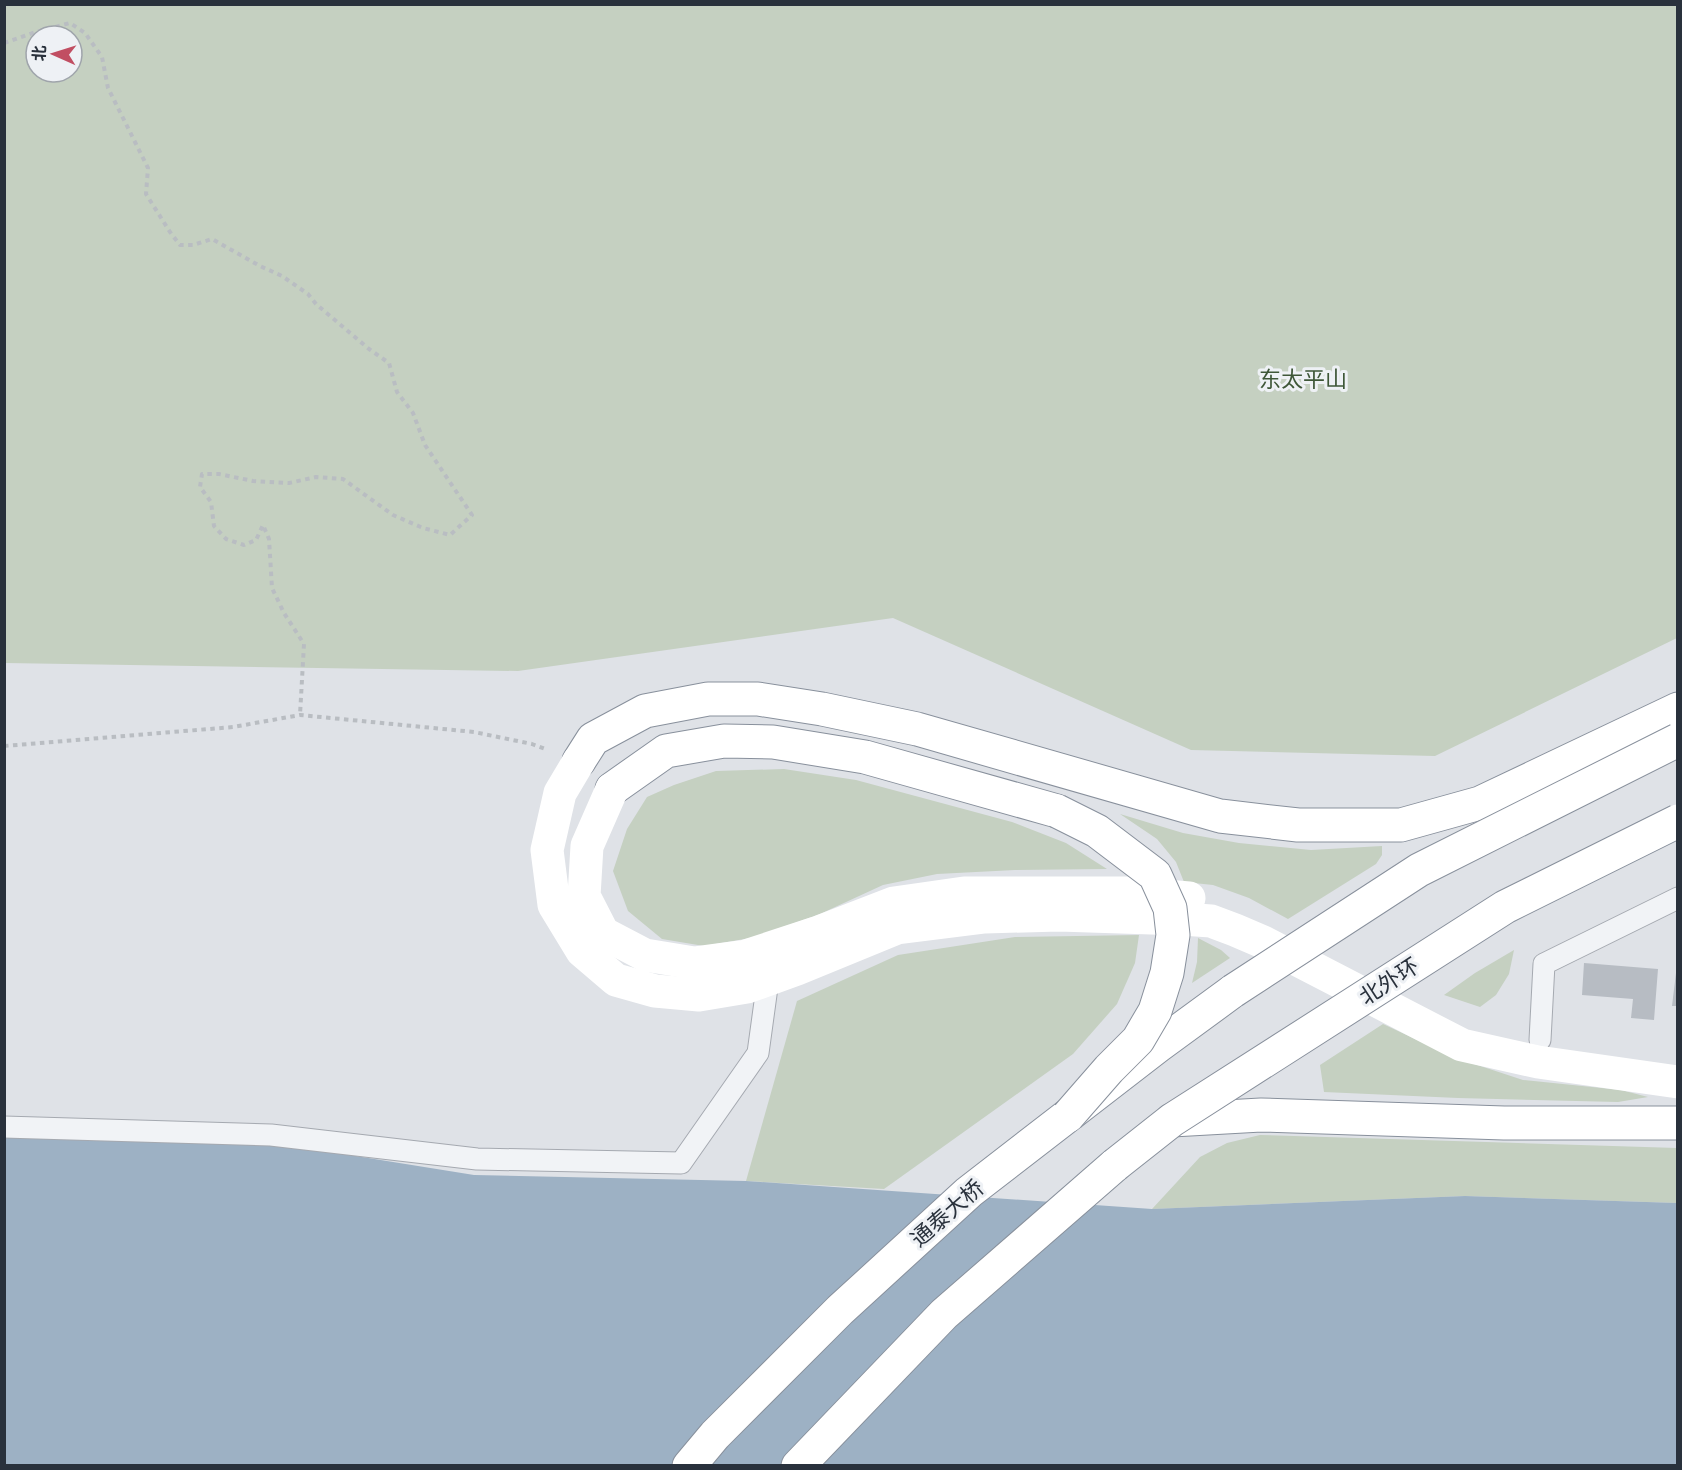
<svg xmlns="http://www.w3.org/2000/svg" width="1682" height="1470" font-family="Mulish,'Noto Sans SC',sans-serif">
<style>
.green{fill:#c5d0c1;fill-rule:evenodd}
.water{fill:#9db1c4}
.building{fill:#b7bcc3}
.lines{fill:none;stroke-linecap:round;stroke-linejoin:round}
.lane-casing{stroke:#a5a9b0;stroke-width:23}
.highway-casing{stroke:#88909c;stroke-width:35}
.path{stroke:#b9bdc2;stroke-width:4;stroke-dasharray:4.5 4.5;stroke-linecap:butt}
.lane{stroke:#f1f3f6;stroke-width:21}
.secondary{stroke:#fff;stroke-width:33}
.highway{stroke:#fff;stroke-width:33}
.highway-bridge-casing{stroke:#88909c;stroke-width:35;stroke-linecap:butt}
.highway-bridge{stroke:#fff;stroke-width:33}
.labels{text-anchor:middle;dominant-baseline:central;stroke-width:6;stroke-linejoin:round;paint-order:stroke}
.park-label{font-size:22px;fill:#3e5738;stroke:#eef1f5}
.street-label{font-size:22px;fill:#29313c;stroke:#eef1f5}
</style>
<rect width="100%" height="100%" fill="#dfe2e7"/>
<g class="green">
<path d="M 5,4 L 1677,5 L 1677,638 L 1435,756 L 1191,750 L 893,618 L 518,671 L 5,663 ZM 36,36 L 72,36 L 72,72 L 36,72 Z"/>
<path d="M 784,769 L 856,780 L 1012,822 L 1066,843 L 1107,869 L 1015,870 L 937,874 L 883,885 L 820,914 L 756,937 L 704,946 L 662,939 L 628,911 L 613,871 L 627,829 L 647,797 L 674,785 L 716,771 Z"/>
<path d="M 1120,814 L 1183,833 L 1239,843 L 1311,850 L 1382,846 L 1382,855 L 1376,864 L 1288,919 L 1249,898 L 1213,885 L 1184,882 L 1176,862 L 1157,839 Z"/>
<path d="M 1139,935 L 1135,963 L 1117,1004 L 1073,1054 L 884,1189 L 746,1181 L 797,1001 L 898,955 L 1015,937 Z"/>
<path d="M 1198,938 L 1221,950 L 1230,958 L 1192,983 L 1197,962 Z"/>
<path d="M 1514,950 L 1509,974 L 1496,995 L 1480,1007 L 1444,995 L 1475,973 Z"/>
<path d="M 1383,1024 L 1456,1058 L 1523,1080 L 1621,1090 L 1648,1097 L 1618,1102 L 1458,1098 L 1324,1092 L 1320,1065 Z"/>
<path d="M 1260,1135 L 1677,1148 L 1677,1203 L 1465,1196 L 1152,1209 L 1200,1157 L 1227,1143 Z"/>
</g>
<path class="water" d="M 5,1134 L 281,1144 L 474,1175 L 746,1181 L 1152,1209 L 1465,1196 L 1677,1203 L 1677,1465 L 5,1466 Z"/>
<g class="building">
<path d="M 1584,963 L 1658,969 L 1654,1020 L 1631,1018 L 1633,999 L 1582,995 Z"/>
<path d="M 1676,973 L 1678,973 L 1678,1006 L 1672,1006 Z"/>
</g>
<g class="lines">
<defs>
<g id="lane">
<path d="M 1540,1040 L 1544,964 L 1678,898"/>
<path d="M 4,1127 L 271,1135 L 477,1159 L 681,1163 L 758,1053 L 768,980 L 767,972"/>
</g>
<g id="highway">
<path d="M 579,761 L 593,739 L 645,711 L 708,699 L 758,699 L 822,709 L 917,729 L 1220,816 L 1298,825 L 1401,825 L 1480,803 L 1678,709"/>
<path d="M 612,789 L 666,751 L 724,741 L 773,742 L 865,757 L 1057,811"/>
<path d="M 1172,1120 L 1261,1115 L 1504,1123 L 1678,1123"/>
<path d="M 689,1466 L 715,1435 L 840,1310 L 969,1192 L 1158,1046 L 1233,991"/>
<path d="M 798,1466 L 944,1314 L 1115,1165"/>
</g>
</defs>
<use href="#lane" class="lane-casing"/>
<use href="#highway" class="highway-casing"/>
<g class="path">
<path d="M 4,43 L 36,32 L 70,23 L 85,33 L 102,57 L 108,88 L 148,168 L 146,194 L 170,232 L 180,245 L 193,245 L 212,239 L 260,266 L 282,276 L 308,294 L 316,304 L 369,349 L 389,363 L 397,392 L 413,413 L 425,445 L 472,515 L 450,535 L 423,528 L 393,515 L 343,479 L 316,477 L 289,483 L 253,481 L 219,474 L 202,474 L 200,487 L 211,502 L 214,526 L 226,539 L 244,545 L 256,540 L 263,525 L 269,539 L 272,588 L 284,613 L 304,644 L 300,715"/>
<path d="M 4,746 L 233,727 L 300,715 L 474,732 L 532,744 L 548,750"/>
</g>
<use href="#lane" class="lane"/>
<g class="secondary">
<path d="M 579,761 L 560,793 L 547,850 L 554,905 L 582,951 L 616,980 L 655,991 L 699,995 L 747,987 L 797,969 L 897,928 L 985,917 L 1059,915 L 1182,919 L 1211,921 L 1235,930 L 1263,942 L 1462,1045 L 1538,1062 L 1678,1082"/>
<path d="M 612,789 L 587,846 L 584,896 L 603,933 L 645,955 L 694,963 L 746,956 L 819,932 L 894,903 L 964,893 L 1130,893 L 1189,898"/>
</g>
<use href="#highway" class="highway"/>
<defs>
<g id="highway-bridge">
<path d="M 1057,811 L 1097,831 L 1155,875 L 1170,908 L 1173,935 L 1167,973 L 1155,1011 L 1138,1040 L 1109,1069 L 1068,1116"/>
<path d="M 1233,991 L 1419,870 L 1678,740"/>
<path d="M 1115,1165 L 1172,1120 L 1505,907 L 1678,821"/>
</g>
</defs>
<use href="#highway-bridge" class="highway-bridge-casing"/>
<use href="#highway-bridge" class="highway-bridge"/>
</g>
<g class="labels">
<g class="park-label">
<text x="1303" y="379">东太平山</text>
</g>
<g class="street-label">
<text transform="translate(1389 981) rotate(-33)">北外环</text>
<text transform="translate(947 1213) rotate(-41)">通泰大桥</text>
</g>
</g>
<rect width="1682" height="1470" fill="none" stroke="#29313c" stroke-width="12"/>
<g transform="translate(54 54) rotate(273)"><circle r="28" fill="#eef1f5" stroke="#9fa4ab" stroke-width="1.5"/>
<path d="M0-4.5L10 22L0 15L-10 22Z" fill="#c14e62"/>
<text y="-9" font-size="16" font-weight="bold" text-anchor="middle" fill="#29313c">北</text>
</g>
</svg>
